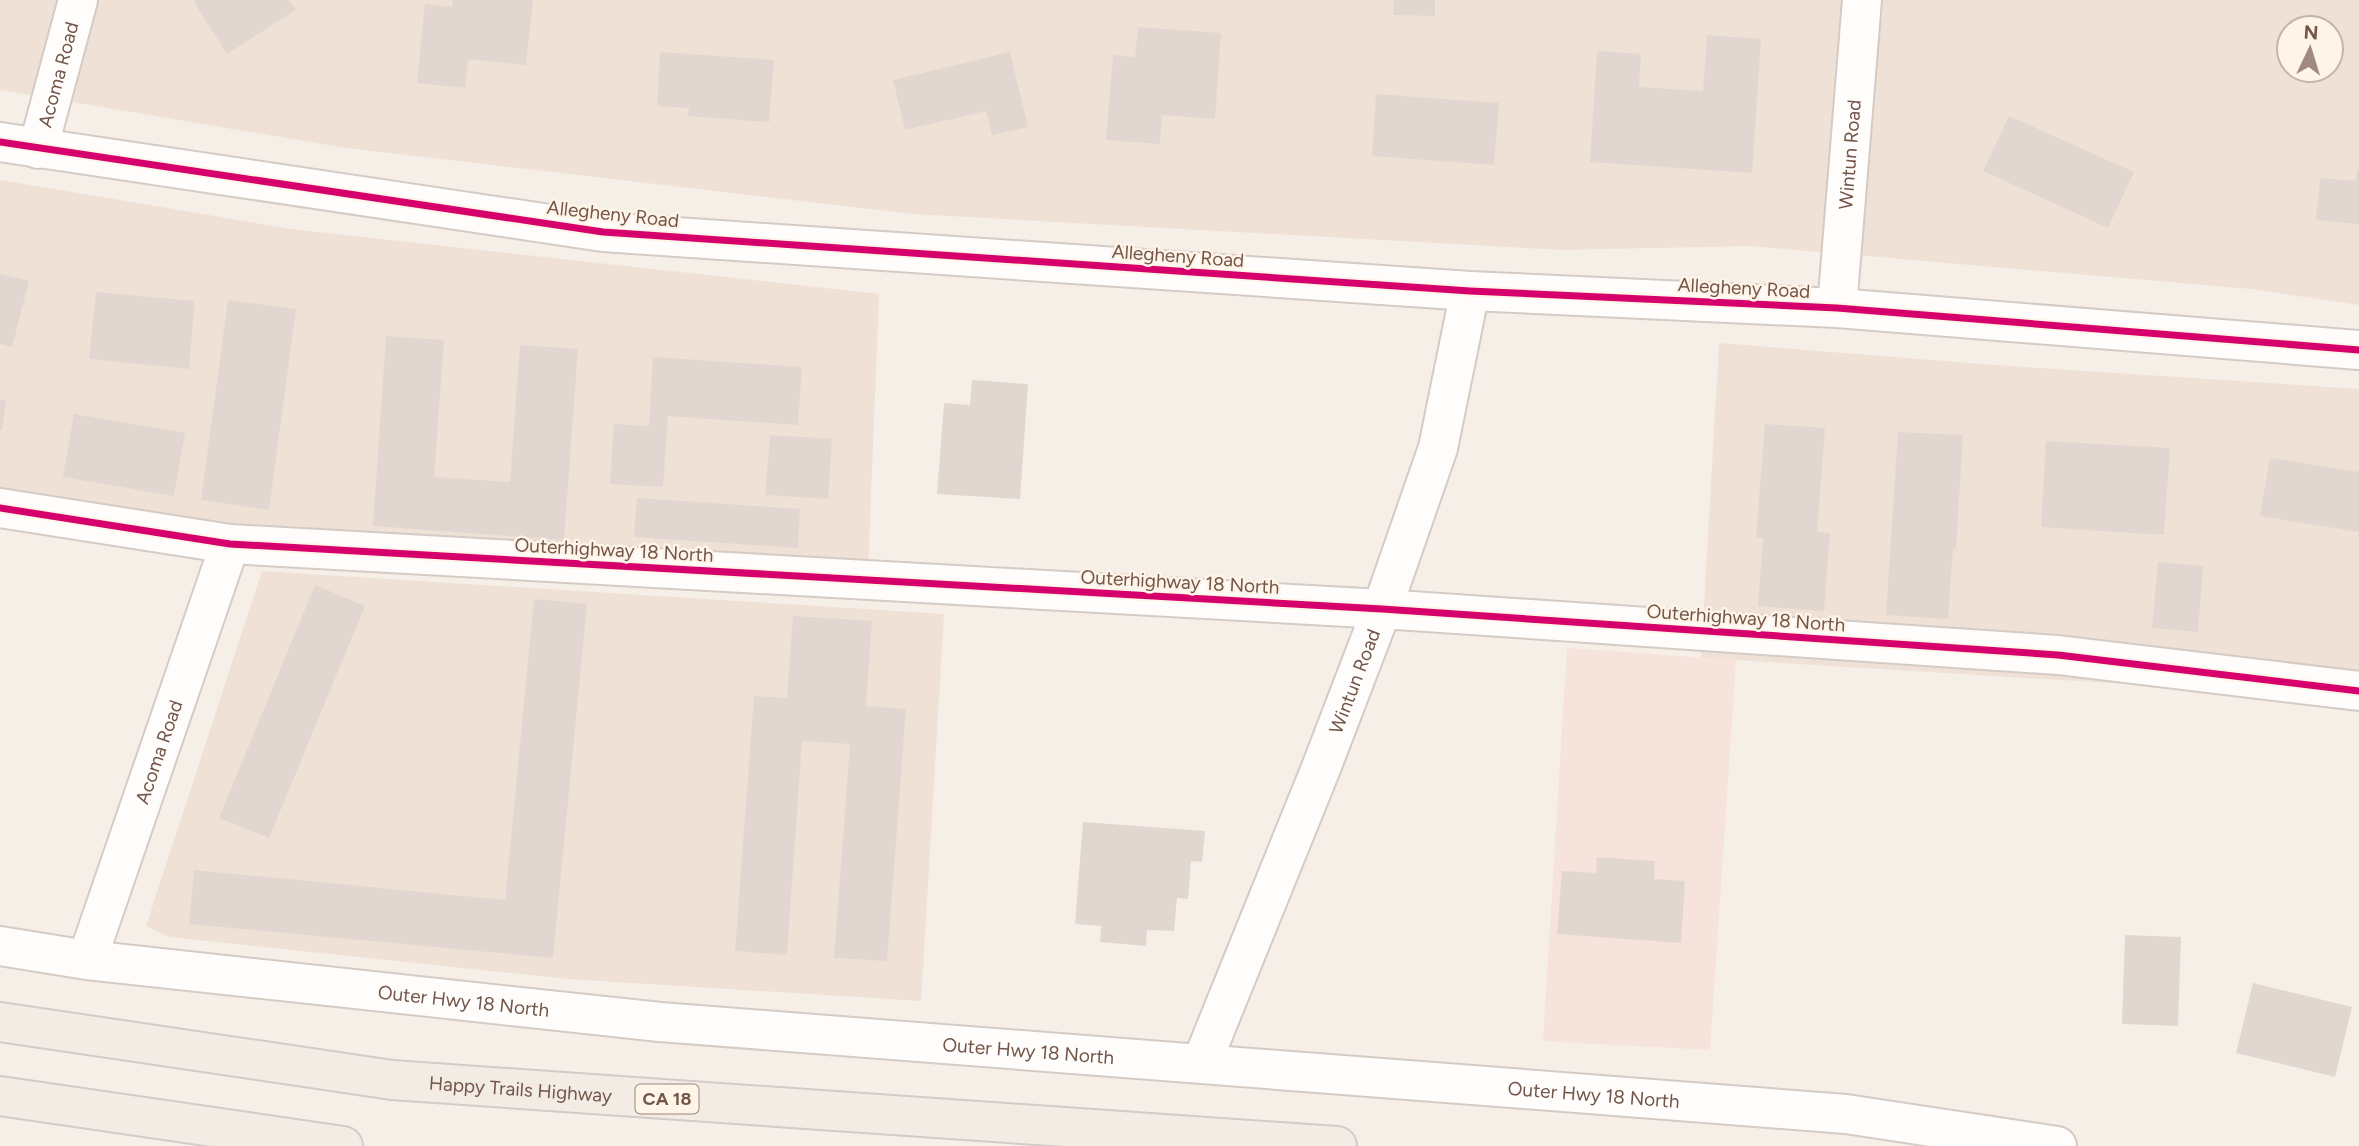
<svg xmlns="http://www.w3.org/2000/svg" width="2359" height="1146" font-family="Figtree,sans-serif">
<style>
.residential{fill:#efe1d5;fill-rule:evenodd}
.commercial{fill:#f6e3db}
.building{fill:#e2d7d0}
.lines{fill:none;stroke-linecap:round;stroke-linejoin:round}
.minor-casing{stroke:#d4cbc5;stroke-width:42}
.major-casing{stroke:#d5cac5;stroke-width:42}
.minor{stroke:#fefdfc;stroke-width:38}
.major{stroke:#f2ece4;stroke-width:38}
.cycleway-casing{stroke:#fff4e8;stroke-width:11}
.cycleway{stroke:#d6006c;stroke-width:7}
.labels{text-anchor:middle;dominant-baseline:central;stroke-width:5;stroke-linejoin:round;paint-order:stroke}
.shield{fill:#fff4e8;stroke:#9d8579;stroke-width:2}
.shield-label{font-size:18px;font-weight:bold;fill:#735549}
.street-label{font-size:19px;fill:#735549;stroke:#fff4e8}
</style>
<rect width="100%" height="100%" fill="#f6efe8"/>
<g class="residential">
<path d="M 0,0 L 2359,0 L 2359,305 L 2251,289 L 1750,246 L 1561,250 L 913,214 L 346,148 L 0,90 ZM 2289,28 L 2331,28 L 2331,70 L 2289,70 Z"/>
<path d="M 0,180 L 291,229 L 879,294 L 868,570 L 258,528 L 0,490 Z"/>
<path d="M 1719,343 L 1995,365 L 2359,389 L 2359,711 L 2273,693 L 1701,658 Z"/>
<path d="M 262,571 L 944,614 L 921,1001 L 568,979 L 169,937 L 146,926 Z"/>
</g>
<path class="commercial" d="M 1567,648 L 1736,660 L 1710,1050 L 1543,1041 Z"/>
<g class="building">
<path d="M 196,0 L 289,0 L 296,10 L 227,54 L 194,2 Z"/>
<path d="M 453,0 L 533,0 L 526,65 L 468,59 L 465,88 L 417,83 L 425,4 L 452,7 Z"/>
<path d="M 1394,0 L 1435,0 L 1435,16 L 1393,15 Z"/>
<path d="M 1138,27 L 1221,33 L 1215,119 L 1162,115 L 1160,144 L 1106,140 L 1113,55 L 1135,57 Z"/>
<path d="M 1707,35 L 1761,39 L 1752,173 L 1590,162 L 1597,51 L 1641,54 L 1639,87 L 1703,91 Z"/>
<path d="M 660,52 L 774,60 L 769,122 L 688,116 L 689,108 L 657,106 Z"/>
<path d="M 1010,52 L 1028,127 L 992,135 L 986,111 L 905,130 L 893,80 Z"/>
<path d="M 1376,94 L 1499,103 L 1494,165 L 1372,156 Z"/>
<path d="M 2009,116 L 2134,172 L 2108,228 L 1983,171 Z"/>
<path d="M 2357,170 L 2359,170 L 2359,224 L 2316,220 L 2320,178 L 2356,181 Z"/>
<path d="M 0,274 L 29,281 L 12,347 L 0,344 Z"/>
<path d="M 96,292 L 195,301 L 189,369 L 89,359 Z"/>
<path d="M 228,300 L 296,309 L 269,510 L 201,500 Z"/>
<path d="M 386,336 L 444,340 L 434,477 L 510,482 L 520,345 L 578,349 L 564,540 L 373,526 Z"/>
<path d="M 653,357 L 802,367 L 798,425 L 668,416 L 663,487 L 610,484 L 614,424 L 649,426 Z"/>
<path d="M 972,380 L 1028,384 L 1020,499 L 937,494 L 944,403 L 970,405 Z"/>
<path d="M 0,400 L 6,400 L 2,430 L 0,430 Z"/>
<path d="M 74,414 L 185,433 L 174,496 L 63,477 Z"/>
<path d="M 1765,424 L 1825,428 L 1817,532 L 1830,533 L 1824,611 L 1758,606 L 1763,538 L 1756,538 Z"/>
<path d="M 1898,432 L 1963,435 L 1956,549 L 1953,549 L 1948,619 L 1886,615 Z"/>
<path d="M 770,435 L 832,439 L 828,499 L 765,495 Z"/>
<path d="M 2046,441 L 2170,448 L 2164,535 L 2041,527 Z"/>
<path d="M 2270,458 L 2359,472 L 2359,532 L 2260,516 Z"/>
<path d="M 637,498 L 800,509 L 798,548 L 634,537 Z"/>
<path d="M 2158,562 L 2203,566 L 2198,632 L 2152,628 Z"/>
<path d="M 315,585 L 365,606 L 269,838 L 219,818 Z"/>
<path d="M 534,599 L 587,604 L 553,958 L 189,924 L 194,870 L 505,900 Z"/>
<path d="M 793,616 L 872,621 L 866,706 L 906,709 L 887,961 L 834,958 L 850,744 L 802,741 L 787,955 L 735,951 L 754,696 L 787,698 Z"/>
<path d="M 1083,822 L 1205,831 L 1202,862 L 1191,861 L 1188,899 L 1177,898 L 1174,931 L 1147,930 L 1146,946 L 1100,942 L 1101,926 L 1075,924 Z"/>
<path d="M 1597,857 L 1655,861 L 1654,879 L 1685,881 L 1681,943 L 1557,934 L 1562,871 L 1596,873 Z"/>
<path d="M 2125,935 L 2181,937 L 2178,1026 L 2122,1024 Z"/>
<path d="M 2253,983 L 2352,1007 L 2335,1077 L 2236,1053 Z"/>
</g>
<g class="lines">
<defs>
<g id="minor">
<path d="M 0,142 L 603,232 L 1470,291 L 1837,308 L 2359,350"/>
<path id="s1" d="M 38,149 L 78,0"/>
<path id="s2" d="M 1837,308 L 1862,0"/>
<path d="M 0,508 L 230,544 L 1382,609 L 2058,655 L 2359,691"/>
<path id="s3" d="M 0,946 L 87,960 L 660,1022 L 1846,1114 L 2057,1146"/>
<path id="s4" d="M 87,960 L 230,544"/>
<path id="s5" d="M 1202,1062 L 1321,768 L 1382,609 L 1438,448 L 1470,291"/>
</g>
<g id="major">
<path id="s6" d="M 0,1022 L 392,1080 L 1337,1146"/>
<path d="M 0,1096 L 343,1146"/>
</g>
</defs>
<use href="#minor" class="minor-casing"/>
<use href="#major" class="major-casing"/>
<use href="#minor" class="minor"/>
<use href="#major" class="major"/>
<defs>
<g id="cycleway">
<path d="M 0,142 L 603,232 L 1470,291 L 1837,308 L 2359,350"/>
<path d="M 0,508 L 230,544 L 1382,609 L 2058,655 L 2359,691"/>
</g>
</defs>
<use href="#cycleway" class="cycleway-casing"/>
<use href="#cycleway" class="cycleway"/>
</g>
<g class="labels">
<rect class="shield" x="635.5" y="1084.5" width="63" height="29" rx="5"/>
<g class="shield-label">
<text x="667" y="1099">CA 18</text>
</g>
<g class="street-label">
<text stroke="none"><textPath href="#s1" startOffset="77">Acoma Road</textPath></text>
<text stroke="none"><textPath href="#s2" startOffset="154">Wintun Road</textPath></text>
<text transform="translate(613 214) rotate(6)">Allegheny Road</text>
<text transform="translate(1178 256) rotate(4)">Allegheny Road</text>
<text transform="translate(1744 288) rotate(3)">Allegheny Road</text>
<text transform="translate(614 550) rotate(3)">Outerhighway 18 North</text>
<text transform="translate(1180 582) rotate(3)">Outerhighway 18 North</text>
<text transform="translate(1746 618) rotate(4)">Outerhighway 18 North</text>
<text stroke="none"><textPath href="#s5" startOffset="410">Wintun Road</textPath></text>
<text stroke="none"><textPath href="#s4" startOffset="220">Acoma Road</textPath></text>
<text stroke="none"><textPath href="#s3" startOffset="467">Outer Hwy 18 North</textPath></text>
<text stroke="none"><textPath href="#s3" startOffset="1034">Outer Hwy 18 North</textPath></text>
<text stroke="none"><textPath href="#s6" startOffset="525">Happy Trails Highway</textPath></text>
<text stroke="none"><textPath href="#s3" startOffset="1601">Outer Hwy 18 North</textPath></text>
</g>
</g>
<g transform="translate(2310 49) rotate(4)"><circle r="33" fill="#fff4e8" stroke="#c7b4a8" stroke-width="2"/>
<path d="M0-5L12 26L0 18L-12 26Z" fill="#a18b81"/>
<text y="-10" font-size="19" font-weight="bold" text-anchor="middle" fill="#735549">N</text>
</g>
</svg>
